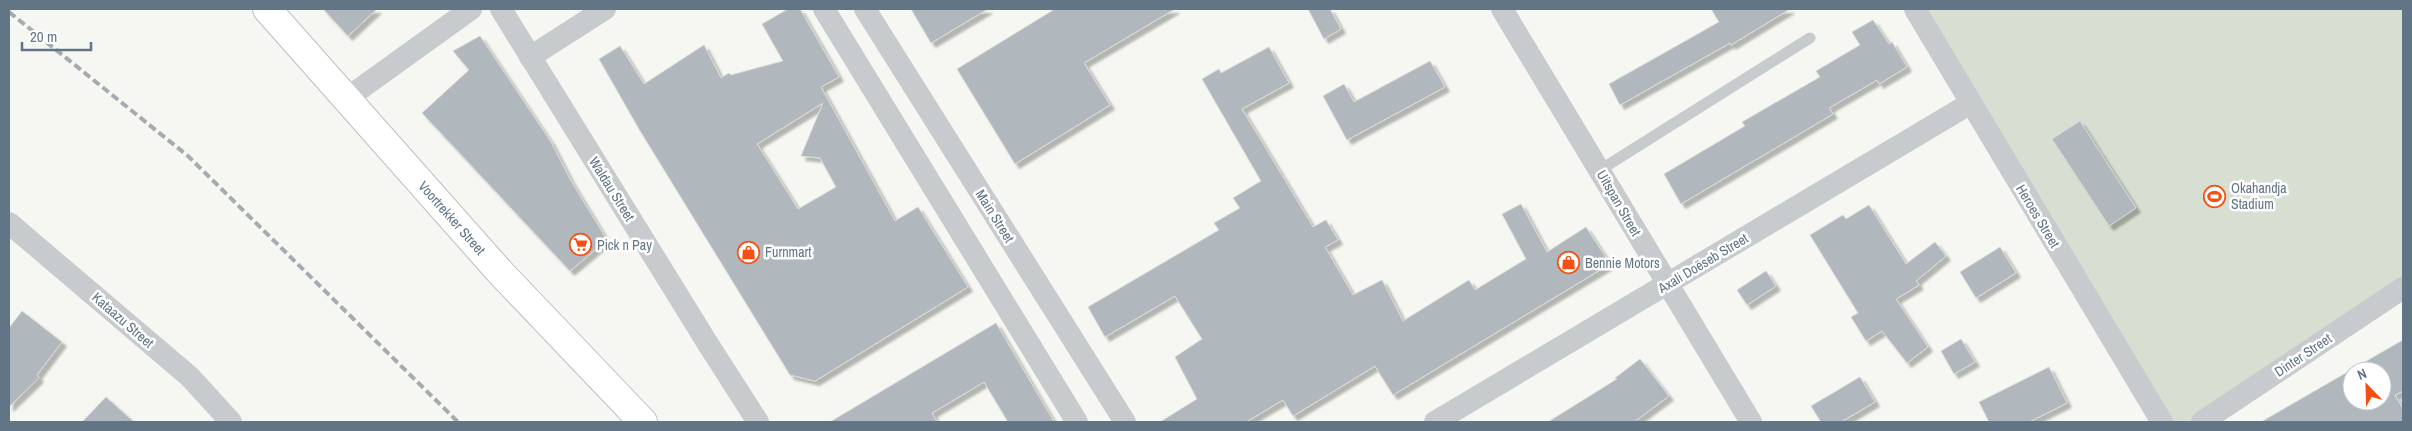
<svg xmlns="http://www.w3.org/2000/svg" width="2412" height="431" font-family="'Archivo Narrow',sans-serif">
<style>
.green{fill:#d7dfd3}
.building{fill:#b0b8bd;stroke:#d8d8d5;fill-rule:evenodd;filter:url(#shadow)}
.lines{fill:none;stroke-linecap:round;stroke-linejoin:round}
.secondary-casing{stroke:#b9bec3;stroke-width:30}
.service{stroke:#c8cbce;stroke-width:11}
.minor{stroke:#c8cbce;stroke-width:22}
.secondary{stroke:#fff;stroke-width:28}
.rail{stroke:#a5abb1;stroke-width:4;stroke-dasharray:8 4;stroke-linecap:butt}
.labels{text-anchor:middle;dominant-baseline:central;stroke-width:5;stroke-linejoin:round;paint-order:stroke}
.poi-label{font-size:14px;fill:#627587;stroke:#fff;text-anchor:start}
.street-label{font-size:14px;fill:#627587;stroke:#fff}
</style>
<defs>
<filter id="shadow"><feDropShadow dx="4.5" dy="4.5" stdDeviation="1" flood-color="#0004"/></filter>
</defs>
<rect width="100%" height="100%" fill="#f6f7f2"/>
<path class="green" d="M 1915,9 L 2403,9 L 2403,288 L 2202,422 L 2162,422 Z"/>
<g class="building">
<path d="M 323,9 L 377,9 L 348,36 Z"/>
<path d="M 788,9 L 800,9 L 839,77 L 821,87 L 895,221 L 918,207 L 968,287 L 815,381 L 790,375 L 639,129 L 599,59 L 620,46 L 644,84 L 704,45 L 721,78 L 729,73 L 731,75 L 783,61 L 762,24 ZM 823,103 L 801,156 L 820,158 L 836,187 L 798,209 L 757,144 Z"/>
<path d="M 911,9 L 988,9 L 931,43 Z"/>
<path d="M 1055,9 L 1175,9 L 1084,63 L 1110,105 L 1015,164 L 957,69 Z"/>
<path d="M 1308,9 L 1330,9 L 1341,29 L 1324,39 Z"/>
<path d="M 1711,9 L 1790,9 L 1731,45 L 1730,43 L 1620,105 L 1609,84 L 1719,22 Z"/>
<path d="M 1873,20 L 1889,44 L 1892,42 L 1907,67 L 1879,84 L 1877,80 L 1829,108 L 1833,114 L 1681,204 L 1664,174 L 1745,126 L 1742,122 L 1820,77 L 1816,71 L 1860,45 L 1852,32 Z"/>
<path d="M 480,36 L 551,142 L 571,181 L 607,240 L 570,271 L 422,113 L 469,70 L 453,51 Z"/>
<path d="M 1269,47 L 1289,83 L 1242,109 L 1313,227 L 1326,220 L 1338,240 L 1325,247 L 1353,295 L 1382,280 L 1403,321 L 1469,280 L 1475,290 L 1526,259 L 1502,214 L 1521,204 L 1547,252 L 1586,227 L 1610,264 L 1393,395 L 1375,366 L 1293,416 L 1283,400 L 1246,422 L 1160,422 L 1197,399 L 1175,357 L 1202,339 L 1175,296 L 1105,337 L 1088,307 L 1219,230 L 1214,223 L 1240,208 L 1233,198 L 1261,181 L 1202,79 L 1219,69 L 1221,73 Z"/>
<path d="M 1430,61 L 1445,87 L 1347,140 L 1323,96 L 1344,84 L 1354,102 Z"/>
<path d="M 2080,121 L 2136,208 L 2109,226 L 2052,139 Z"/>
<path d="M 1869,205 L 1906,264 L 1935,242 L 1946,256 L 1916,281 L 1919,285 L 1896,299 L 1928,347 L 1907,363 L 1882,331 L 1866,341 L 1851,317 L 1858,313 L 1810,235 L 1843,215 L 1846,219 Z"/>
<path d="M 2000,247 L 2016,273 L 1976,298 L 1960,272 Z"/>
<path d="M 1766,271 L 1776,286 L 1747,305 L 1737,290 Z"/>
<path d="M 22,311 L 62,342 L 37,375 L 39,378 L 9,407 L 9,328 Z"/>
<path d="M 996,323 L 1054,422 L 1008,422 L 984,382 L 932,413 L 937,422 L 830,422 Z"/>
<path d="M 1961,339 L 1975,362 L 1954,374 L 1941,351 Z"/>
<path d="M 2403,340 L 2403,391 L 2395,395 L 2403,409 L 2403,422 L 2261,422 ZM 2352,371 L 2382,371 L 2382,401 L 2352,401 Z"/>
<path d="M 1640,359 L 1669,396 L 1634,422 L 1548,422 L 1617,379 L 1615,378 Z"/>
<path d="M 2049,367 L 2067,403 L 2029,422 L 1989,422 L 1979,402 Z"/>
<path d="M 1860,377 L 1875,402 L 1841,422 L 1821,422 L 1811,406 Z"/>
<path d="M 106,397 L 134,422 L 82,422 Z"/>
</g>
<g class="lines">
<defs>
<g id="secondary">
<path id="s1" d="M 267,9 L 499,271 L 643,422"/>
</g>
</defs>
<use href="#secondary" class="secondary-casing"/>
<path class="service" d="M 1600,170 L 1810,38"/>
<g class="minor">
<path d="M 501,9 L 708,344 L 758,422"/>
<path d="M 824,9 L 1077,422"/>
<path d="M 865,9 L 1125,422"/>
<path d="M 1502,9 L 1751,422"/>
<path d="M 1915,9 L 2162,422"/>
<path d="M 530,57 L 605,9"/>
<path d="M 346,99 L 471,9"/>
<path d="M 9,223 L 190,377 L 231,422"/>
<path d="M 1435,422 L 1971,103"/>
<path d="M 2202,422 L 2403,288"/>
</g>
<use href="#secondary" class="secondary"/>
<path class="rail" d="M 9,12 L 188,156 L 458,422"/>
</g>
<defs>
<symbol id="stadium-ring" viewBox="-11 -11 22 22"><circle r="9.5" fill="#fff" stroke="#f55014" stroke-width="1.5"/><path d="M0-5a6.5 5 0 1 0 0 10a6.5 5 0 1 0 0-10ZM-3.5-1.8h7v3.6h-7Z" fill="#f55014"/></symbol>
<symbol id="supermarket-ring" viewBox="-11 -11 22 22"><circle r="9.5" fill="#fff" stroke="#f55014" stroke-width="1.5"/><path d="M-6-5.5h2.5l.6 2H6L4.5 2H-2.5L-4.4-4H-6ZM-1.5 3.2a1.3 1.3 0 1 0 .1 0ZM3 3.2a1.3 1.3 0 1 0 .1 0Z" fill="#f55014"/></symbol>
<symbol id="shop-ring" viewBox="-11 -11 22 22"><circle r="9.5" fill="#fff" stroke="#f55014" stroke-width="1.5"/><path d="M-5-2.5h2.3a2.7 3.5 0 0 1 5.4 0H5L5.5 6h-11ZM-1.5-2.5h3a1.5 2.3 0 0 0-3 0Z" fill="#f55014"/></symbol>
</defs>
<g fill-rule="evenodd">
<use href="#stadium-ring" x="2202" y="184" width="25" height="25"/>
<use href="#supermarket-ring" x="568" y="232" width="25" height="25"/>
<use href="#shop-ring" x="736" y="240" width="25" height="25"/>
<use href="#shop-ring" x="1556" y="250" width="25" height="25"/>
</g>
<g class="labels">
<g class="poi-label">
<text x="2231" y="188">Okahandja<tspan x="2231" dy="16">Stadium</tspan></text>
<text x="597" y="245">Pick n Pay</text>
<text x="765" y="252">Furnmart</text>
<text x="1585" y="263">Bennie Motors</text>
</g>
<g class="street-label">
<text transform="translate(612 189) rotate(58)">Waldau Street</text>
<text transform="translate(1619 203) rotate(60)">Uitspan Street</text>
<text transform="translate(995 216) rotate(58)">Main Street</text>
<text transform="translate(2038 216) rotate(59)">Heroes Street</text>
<text stroke="none"><textPath href="#s1" startOffset="279">Voortrekker Street</textPath></text>
<text transform="translate(1703 263) rotate(-31)">Axali Doëseb Street</text>
<text transform="translate(123 320) rotate(41)">Kataazu Street</text>
<text transform="translate(2303 355) rotate(-34)">Dinter Street</text>
</g>
</g>
<rect width="2412" height="431" fill="none" stroke="#627587" stroke-width="20"/>
<g transform="translate(2367 386) rotate(337)"><circle r="24" fill="#ffffff" stroke="#c0c8cf"/>
<path d="M0-4L9 19L0 12L-9 19Z" fill="#f55014"/>
<text y="-8" font-size="14" font-weight="bold" text-anchor="middle" fill="#627587">N</text>
</g>
<path d="M22 42v8h69v-8" fill="none" stroke="#627587" stroke-width="2.5"/>
<text x="30" y="42" font-size="15" fill="#627587" stroke="#ffffff" stroke-width="4" paint-order="stroke">20 m</text>
</svg>
